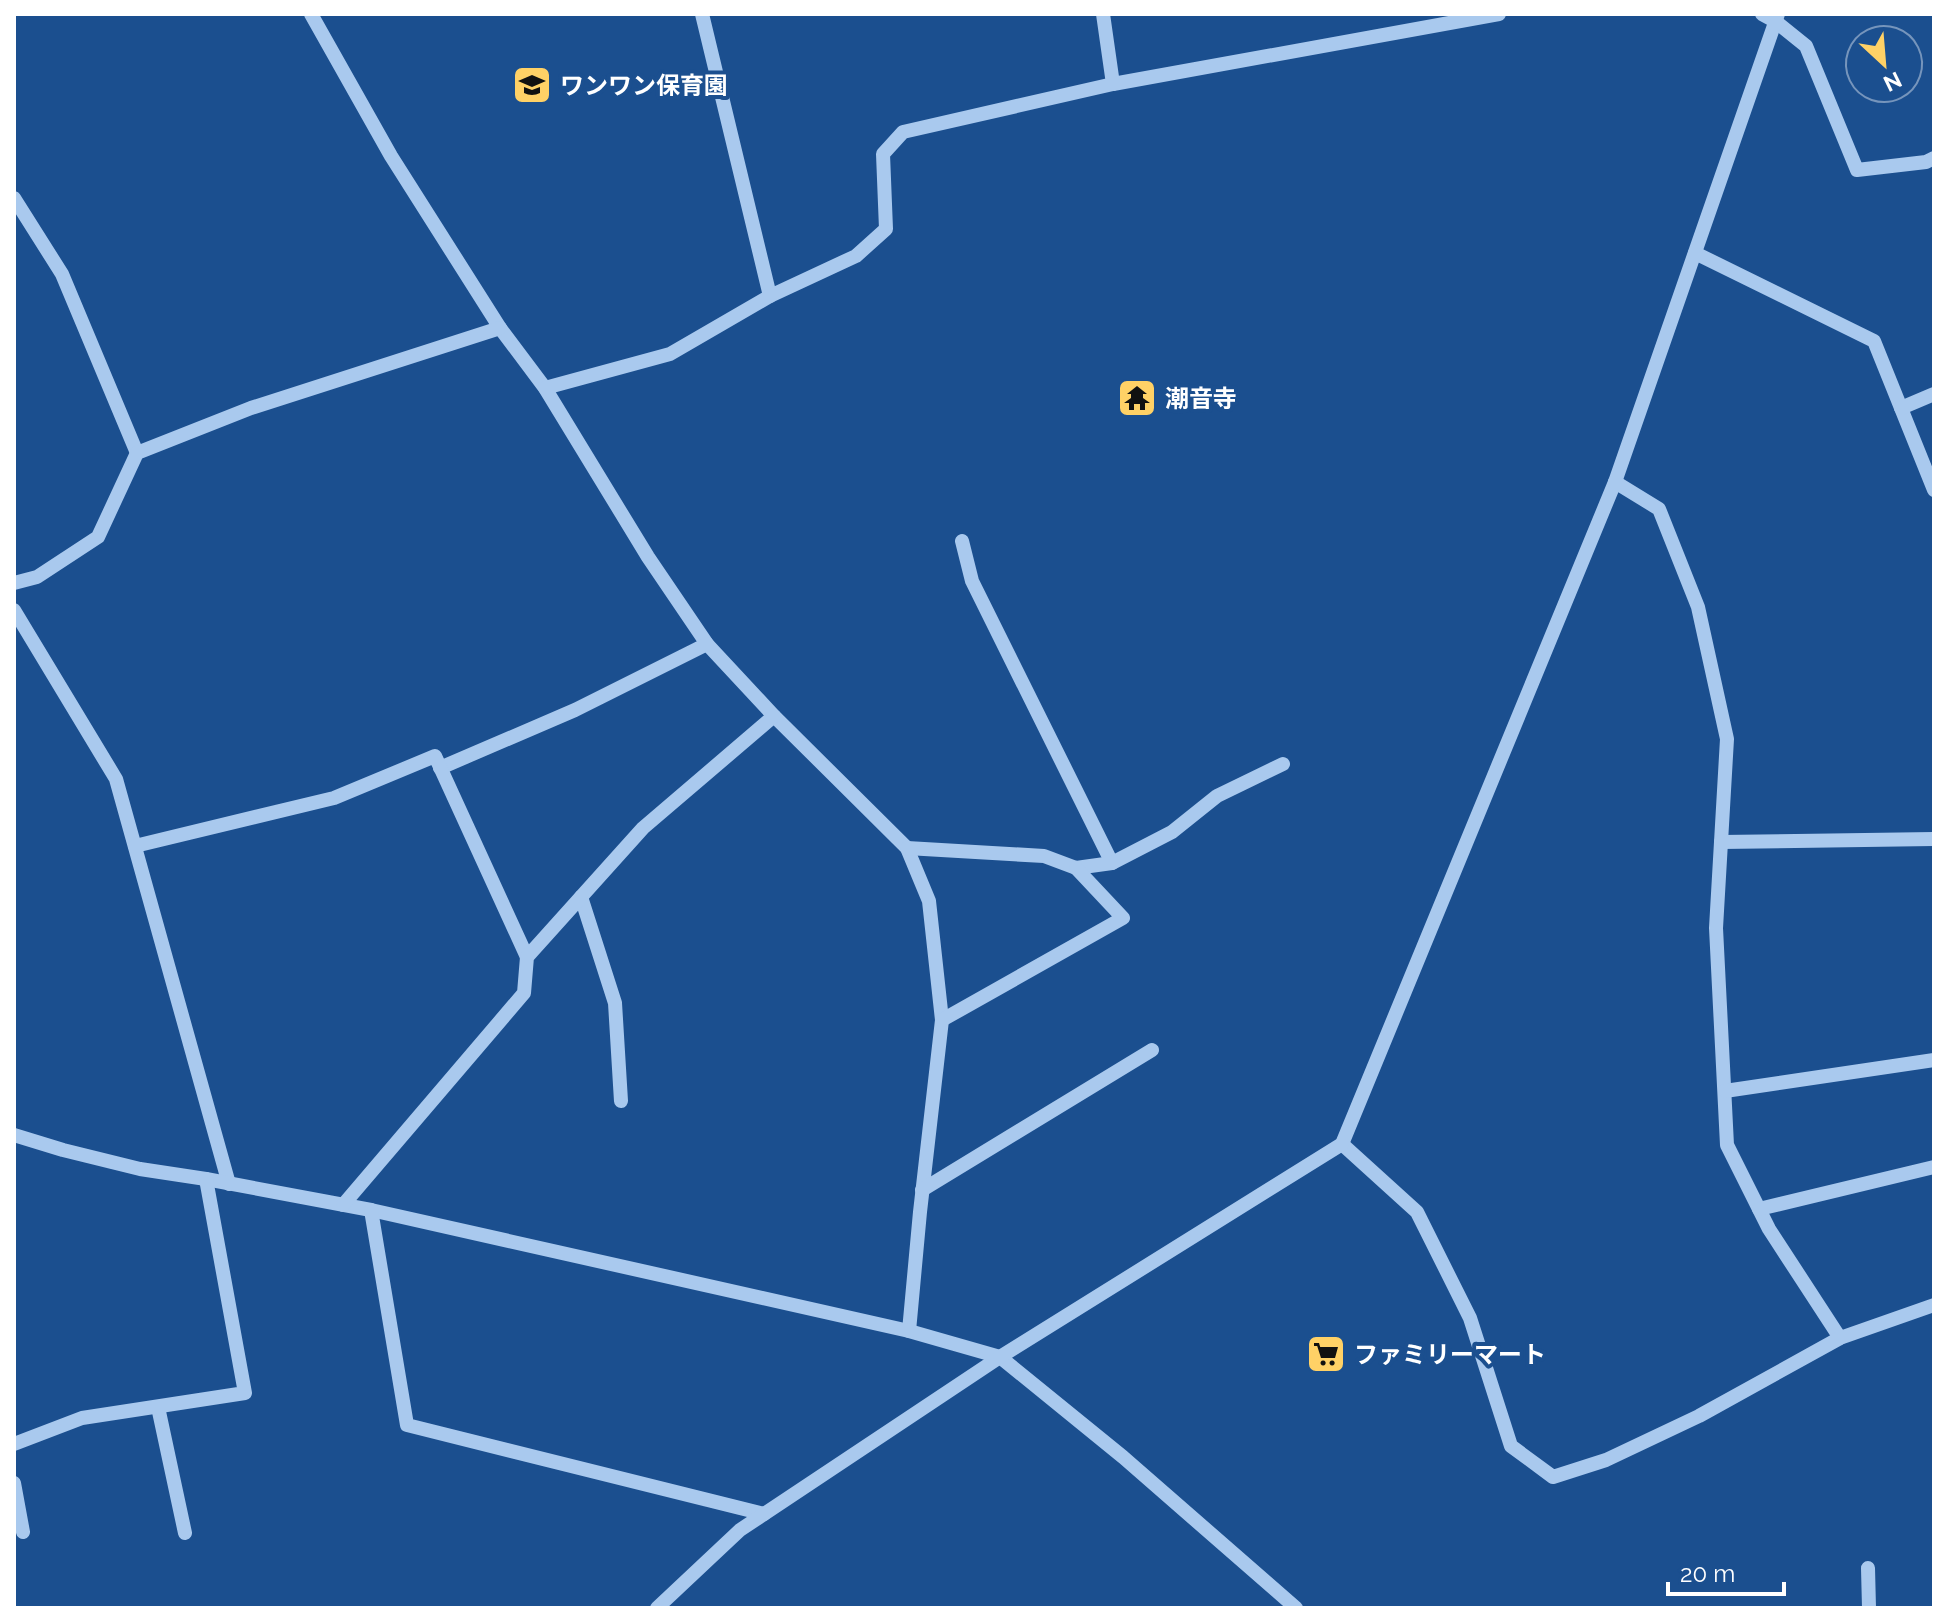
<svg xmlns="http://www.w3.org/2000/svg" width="1948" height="1622" font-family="Raleway,'Noto Sans JP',sans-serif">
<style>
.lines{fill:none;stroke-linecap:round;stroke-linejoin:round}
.minor{stroke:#a9c9ee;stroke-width:14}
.labels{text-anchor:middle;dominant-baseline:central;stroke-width:8;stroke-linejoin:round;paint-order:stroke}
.poi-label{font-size:24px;font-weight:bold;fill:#fff;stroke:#1b4f8f;text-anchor:start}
</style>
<rect width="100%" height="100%" fill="#1b4f8f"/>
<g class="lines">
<g class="minor">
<path d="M 311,14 L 391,156 L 500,328 L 545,388 L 648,557 L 707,644 L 774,716 L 907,848 L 929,901 L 942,1020 L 920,1212 L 909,1331"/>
<path d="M 702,14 L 770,296"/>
<path d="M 1103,14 L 1113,84"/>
<path d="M 1762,14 L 1775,21 L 1806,46 L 1857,170 L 1926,162 L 1934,158"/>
<path d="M 14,198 L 62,274 L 137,453"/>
<path d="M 1695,253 L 1874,341 L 1934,490"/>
<path d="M 545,388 L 670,354 L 770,296 L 856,256 L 886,229 L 883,154 L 903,132 L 1113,84 L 1499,14"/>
<path d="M 1901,408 L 1934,394"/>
<path d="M 1615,482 L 1659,509 L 1698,607 L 1727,739 L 1716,928 L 1727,1145 L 1769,1229 L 1840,1338"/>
<path d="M 962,541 L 972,581 L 1112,863"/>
<path d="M 14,583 L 37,577 L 98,537 L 137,453 L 251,408 L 500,328"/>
<path d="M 14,610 L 116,779 L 229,1184"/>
<path d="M 440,768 L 575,710 L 707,644"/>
<path d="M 1721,842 L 1934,839"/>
<path d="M 135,846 L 334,798 L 435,756 L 527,957"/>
<path d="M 907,848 L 1044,856 L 1076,868 L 1112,863 L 1172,832 L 1217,796 L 1283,764"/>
<path d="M 581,897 L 615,1003 L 621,1101"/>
<path d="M 942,1020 L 1123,918 L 1076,868"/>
<path d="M 1725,1091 L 1934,1060"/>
<path d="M 14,1135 L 63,1150 L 140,1169 L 206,1179 L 371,1210 L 909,1331 L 1000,1357 L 1123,1457 L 1296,1608"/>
<path d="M 1342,1144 L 1417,1212 L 1470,1318 L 1511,1446 L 1553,1477 L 1606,1460 L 1699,1416 L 1840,1338 L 1934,1305"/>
<path d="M 922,1190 L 1152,1050"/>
<path d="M 343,1205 L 524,993 L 527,957 L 643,828 L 774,716"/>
<path d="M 1759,1209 L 1934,1167"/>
<path d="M 371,1210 L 407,1425 L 764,1514"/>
<path d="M 158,1407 L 185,1533"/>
<path d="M 14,1444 L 82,1418 L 245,1393 L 206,1179"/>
<path d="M 14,1483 L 23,1532"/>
<path d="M 1868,1568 L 1869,1608"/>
<path d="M 657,1608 L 740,1530 L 1000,1357 L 1342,1144 L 1615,482 L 1778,14"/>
</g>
</g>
<defs>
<symbol id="school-square" viewBox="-11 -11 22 22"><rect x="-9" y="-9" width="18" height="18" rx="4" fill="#ffd166" stroke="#1b4f8f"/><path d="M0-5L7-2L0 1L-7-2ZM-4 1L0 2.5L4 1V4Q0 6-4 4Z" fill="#111"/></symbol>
<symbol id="temple-square" viewBox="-11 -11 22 22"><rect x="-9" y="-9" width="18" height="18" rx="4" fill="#ffd166" stroke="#1b4f8f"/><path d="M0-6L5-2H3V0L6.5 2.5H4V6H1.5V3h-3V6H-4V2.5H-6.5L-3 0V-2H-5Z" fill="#111"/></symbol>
<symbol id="supermarket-square" viewBox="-11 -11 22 22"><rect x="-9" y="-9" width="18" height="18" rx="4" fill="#ffd166" stroke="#1b4f8f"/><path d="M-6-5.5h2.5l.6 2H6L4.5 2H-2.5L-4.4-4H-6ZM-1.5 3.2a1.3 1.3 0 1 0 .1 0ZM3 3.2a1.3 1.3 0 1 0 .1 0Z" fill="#111"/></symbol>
</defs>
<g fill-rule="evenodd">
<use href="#school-square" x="510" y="63" width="44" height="44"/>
<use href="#temple-square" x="1115" y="376" width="44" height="44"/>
<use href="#supermarket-square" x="1304" y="1332" width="44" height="44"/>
</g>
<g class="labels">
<g class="poi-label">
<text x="560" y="85">ワンワン保育園</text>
<text x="1165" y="398">潮音寺</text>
<text x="1354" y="1354">ファミリーマート</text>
</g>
</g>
<rect width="1948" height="1622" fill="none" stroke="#ffffff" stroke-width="32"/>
<g transform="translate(1884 64) rotate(154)"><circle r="38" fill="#1b4f8f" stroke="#7695bc" stroke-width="2"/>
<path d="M0-6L14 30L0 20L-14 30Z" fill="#ffd166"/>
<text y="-12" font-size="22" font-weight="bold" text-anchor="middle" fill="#ffffff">N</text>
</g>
<path d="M1668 1582v12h116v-12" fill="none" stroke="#ffffff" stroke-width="4"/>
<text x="1680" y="1582" font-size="24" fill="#ffffff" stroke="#1b4f8f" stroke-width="6" paint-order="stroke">20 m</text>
</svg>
